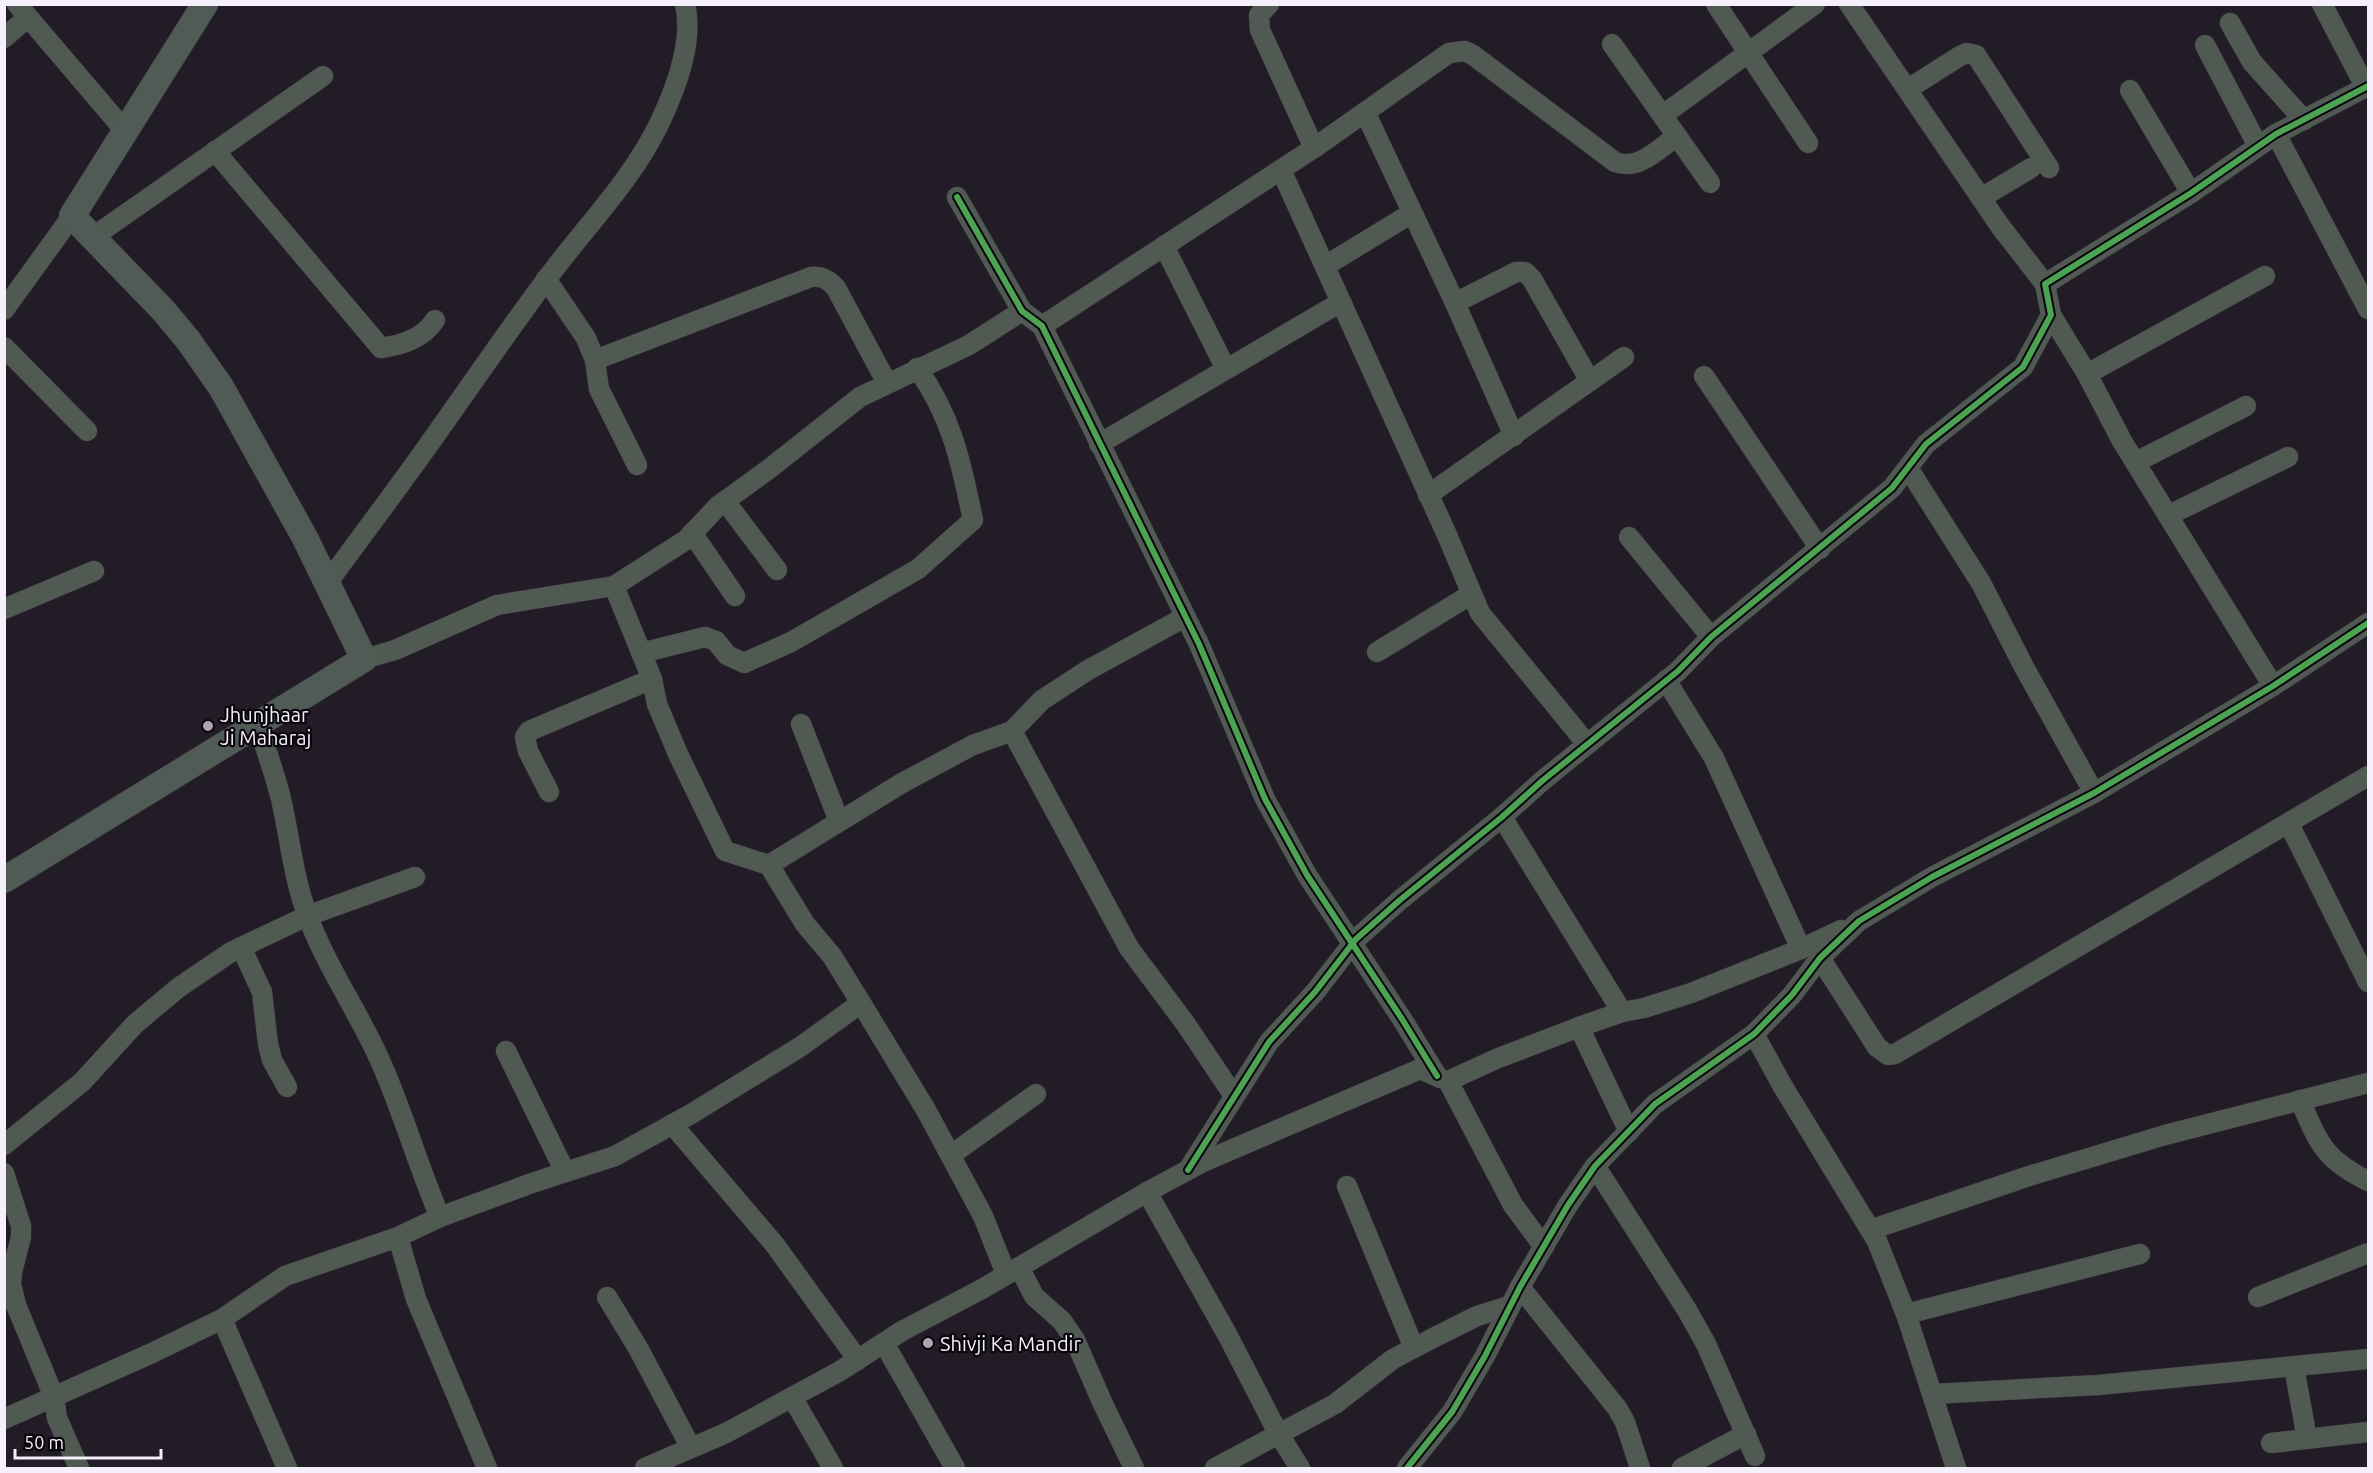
<svg xmlns="http://www.w3.org/2000/svg" width="2373" height="1473" font-family="Ubuntu,sans-serif">
<style>
.lines{fill:none;stroke-linecap:round;stroke-linejoin:round}
.minor-casing{stroke:#3b3640;stroke-width:21}
.major-casing{stroke:#3b3640;stroke-width:27}
.minor{stroke:#505a52;stroke-width:20}
.major{stroke:#515b55;stroke-width:26}
.cycleway-casing{stroke:#09060d;stroke-width:10}
.cycleway{stroke:#4ca352;stroke-width:6}
.poi-dot{fill:#aca5b1;stroke:#09060d;stroke-width:2}
.labels{text-anchor:middle;dominant-baseline:central;stroke-width:4.5;stroke-linejoin:round;paint-order:stroke}
.poi-label{font-size:20px;fill:#f6effc;stroke:#09060d;text-anchor:start}
</style>
<rect width="100%" height="100%" fill="#221c27"/>
<g class="lines">
<defs>
<g id="minor">
<path d="M 17,4 L 126,132"/>
<path d="M 1269,4 L 1259,15 L 1260,30 L 1314,148"/>
<path d="M 1716,4 L 1808,143"/>
<path d="M 1849,4 L 2000,226 L 2045,284"/>
<path d="M 2322,4 L 2366,88"/>
<path d="M 2230,23 L 2252,62 L 2304,120"/>
<path d="M 4,38 L 27,18"/>
<path d="M 1612,44 L 1710,183"/>
<path d="M 2205,45 L 2258,146"/>
<path d="M 1908,89 L 1960,56 L 1967,53 L 1976,55 L 2049,168"/>
<path d="M 2130,90 L 2191,193"/>
<path d="M 1365,112 L 1455,303 L 1514,436"/>
<path d="M 1663,115 L 1815,4"/>
<path d="M 2276,134 L 2368,309"/>
<path d="M 215,151 L 381,348 C 401,345 423,339 435,320"/>
<path d="M 1281,170 L 1447,535 L 1480,613 L 1587,744"/>
<path d="M 957,197 L 1022,311 L 1042,326 L 1199,644 L 1265,799 L 1307,875 L 1402,1019 L 1437,1076"/>
<path d="M 1981,198 L 2031,168"/>
<path d="M 93,237 L 323,76"/>
<path d="M 1164,246 L 1226,369"/>
<path d="M 1325,266 L 1412,213"/>
<path d="M 546,279 L 586,338 L 595,360 L 599,389 L 637,465"/>
<path d="M 1455,303 L 1516,272 L 1525,272 L 1532,279 L 1590,381"/>
<path d="M 4,310 L 72,216"/>
<path d="M 2051,315 L 2087,374 L 2122,441 L 2273,686"/>
<path d="M 1042,326 L 1314,148 L 1449,53 L 1465,51 L 1473,55 L 1615,162 C 1639,171 1658,149 1677,136"/>
<path d="M 4,347 L 87,431"/>
<path d="M 595,360 L 811,277 C 822,276 828,279 836,288 L 887,383"/>
<path d="M 2087,374 L 2265,276"/>
<path d="M 1704,376 L 1820,549"/>
<path d="M 1099,444 L 1341,302"/>
<path d="M 2136,462 L 2246,406"/>
<path d="M 1908,468 L 1981,583 L 2024,667 L 2094,793"/>
<path d="M 1428,495 L 1624,357"/>
<path d="M 725,501 L 777,570"/>
<path d="M 2169,515 L 2288,457"/>
<path d="M 692,533 L 735,596"/>
<path d="M 1629,537 L 1711,637"/>
<path d="M 328,582 C 361,537 395,492 427,447 C 467,391 505,335 546,280 C 584,228 632,181 660,122 C 676,88 694,42 685,4"/>
<path d="M 614,586 L 652,679 L 657,704 L 678,754 L 725,851 L 769,865 L 805,924 L 832,956 L 861,1003 L 926,1110 L 983,1216 L 1006,1274"/>
<path d="M 4,609 L 94,571"/>
<path d="M 1377,652 L 1470,595"/>
<path d="M 641,653 L 705,637 L 716,641 L 727,655 L 744,663 L 791,642 L 918,569 L 973,520 C 961,462 952,417 917,368"/>
<path d="M 364,659 L 395,650 L 497,605 L 614,586 L 686,540 L 718,506 L 769,469 L 860,397 L 969,345 L 1022,311"/>
<path d="M 1666,680 L 1714,758 L 1801,949"/>
<path d="M 801,724 L 839,821"/>
<path d="M 258,725 C 266,750 275,774 281,799 C 290,838 293,876 307,914 C 325,964 356,1008 378,1056 C 402,1108 417,1164 440,1217"/>
<path d="M 1012,731 L 1129,948 L 1185,1023 L 1234,1096"/>
<path d="M 549,792 L 528,751 L 525,737 L 529,731 L 652,679"/>
<path d="M 1502,817 L 1622,1012"/>
<path d="M 2289,824 L 2368,982"/>
<path d="M 769,865 L 902,783 L 973,745 L 1012,731 L 1042,700 L 1088,670 L 1185,617"/>
<path d="M 241,947 L 262,992 L 268,1044 L 272,1060 L 287,1087"/>
<path d="M 1820,958 L 1877,1047 L 1888,1055 L 1895,1054 L 2368,776"/>
<path d="M 1579,1027 L 1629,1132"/>
<path d="M 1754,1034 L 1782,1085 L 1877,1241 L 1906,1314 L 1956,1468"/>
<path d="M 506,1051 L 565,1172"/>
<path d="M 2300,1100 C 2319,1144 2324,1159 2368,1181"/>
<path d="M 672,1124 L 775,1245 L 858,1360"/>
<path d="M 4,1145 L 82,1082 L 135,1024 L 178,988 L 231,952 L 307,916 L 415,877"/>
<path d="M 951,1155 L 1036,1094"/>
<path d="M 1595,1166 L 1687,1310 L 1706,1344 L 1755,1456"/>
<path d="M 1188,1170 L 1269,1042 L 1315,992 L 1356,939 L 1400,900 L 1502,817 L 1542,781 L 1678,671 L 1711,637 L 1892,488 L 1926,444 L 2023,367 L 2051,315 L 2045,284 L 2191,193 L 2276,134 L 2368,86"/>
<path d="M 4,1173 L 21,1226 L 21,1237 L 12,1272 L 11,1284 L 16,1305 L 54,1397 L 57,1418 L 79,1468"/>
<path d="M 1347,1186 L 1414,1348"/>
<path d="M 1147,1192 L 1228,1336 L 1278,1433 L 1300,1468"/>
<path d="M 1870,1230 L 2029,1176 L 2165,1135 L 2368,1083"/>
<path d="M 398,1237 L 416,1299 L 487,1468"/>
<path d="M 1544,1247 L 1513,1205 L 1448,1081 L 1496,1059 L 1579,1027 L 1622,1012 L 1644,1008 L 1691,993 L 1801,949 L 1841,930"/>
<path d="M 1019,1267 L 1034,1296 L 1062,1321 L 1075,1340 L 1103,1404 L 1134,1468"/>
<path d="M 1520,1287 L 1617,1408 L 1625,1422 L 1640,1468"/>
<path d="M 607,1297 L 638,1348 L 691,1448"/>
<path d="M 2258,1297 L 2368,1253"/>
<path d="M 1906,1314 L 2140,1254"/>
<path d="M 222,1319 L 287,1468"/>
<path d="M 884,1343 L 955,1468"/>
<path d="M 2294,1367 L 2307,1439"/>
<path d="M 1933,1394 L 2098,1385 L 2368,1359"/>
<path d="M 792,1397 L 833,1468"/>
<path d="M 4,1419 L 152,1353 L 222,1319 L 285,1276 L 398,1237 L 440,1217 L 532,1183 L 615,1156 L 691,1114 L 800,1047 L 861,1003"/>
<path d="M 2271,1443 L 2368,1432"/>
<path d="M 645,1468 L 726,1433 L 840,1371 L 902,1331 L 982,1289 L 1147,1192 L 1205,1161 L 1420,1069 L 1440,1078"/>
<path d="M 1215,1468 L 1335,1404 L 1393,1359 L 1433,1338 L 1477,1316 L 1509,1306"/>
<path d="M 1407,1468 L 1452,1412 L 1485,1356 L 1520,1287 L 1568,1205 L 1595,1166 L 1655,1104 L 1754,1034 L 1792,995 L 1820,958 L 1859,921 L 1932,877 L 2094,793 L 2273,686 L 2368,623"/>
<path d="M 1682,1468 L 1746,1434"/>
</g>
<path id="major" d="M 4,880 L 364,659 L 305,538 L 221,387 L 188,340 L 163,310 L 72,216 L 205,4"/>
</defs>
<use href="#minor" class="minor-casing"/>
<use href="#major" class="major-casing"/>
<use href="#minor" class="minor"/>
<use href="#major" class="major"/>
<defs>
<g id="cycleway">
<path d="M 957,197 L 1022,311 L 1042,326 L 1199,644 L 1265,799 L 1307,875 L 1402,1019 L 1437,1076"/>
<path d="M 1188,1170 L 1269,1042 L 1315,992 L 1356,939 L 1400,900 L 1502,817 L 1542,781 L 1678,671 L 1711,637 L 1892,488 L 1926,444 L 2023,367 L 2051,315 L 2045,284 L 2191,193 L 2276,134 L 2368,86"/>
<path d="M 1407,1468 L 1452,1412 L 1485,1356 L 1520,1287 L 1568,1205 L 1595,1166 L 1655,1104 L 1754,1034 L 1792,995 L 1820,958 L 1859,921 L 1932,877 L 2094,793 L 2273,686 L 2368,623"/>
</g>
</defs>
<use href="#cycleway" class="cycleway-casing"/>
<use href="#cycleway" class="cycleway"/>
</g>
<g class="poi-dot">
<circle cx="208" cy="726" r="6"/>
<circle cx="928" cy="1343" r="6"/>
</g>
<g class="labels">
<g class="poi-label">
<text x="220" y="714">Jhunjhaar<tspan x="220" dy="23">Ji Maharaj</tspan></text>
<text x="940" y="1343">Shivji Ka Mandir</text>
</g>
</g>
<rect width="2373" height="1473" fill="none" stroke="#f6effc" stroke-width="12"/>
<path d="M15 1449v9h146v-9" fill="none" stroke="#f6effc" stroke-width="3"/>
<text x="24" y="1449" font-size="18" fill="#f6effc" stroke="#09060d" stroke-width="4.5" paint-order="stroke">50 m</text>
</svg>
